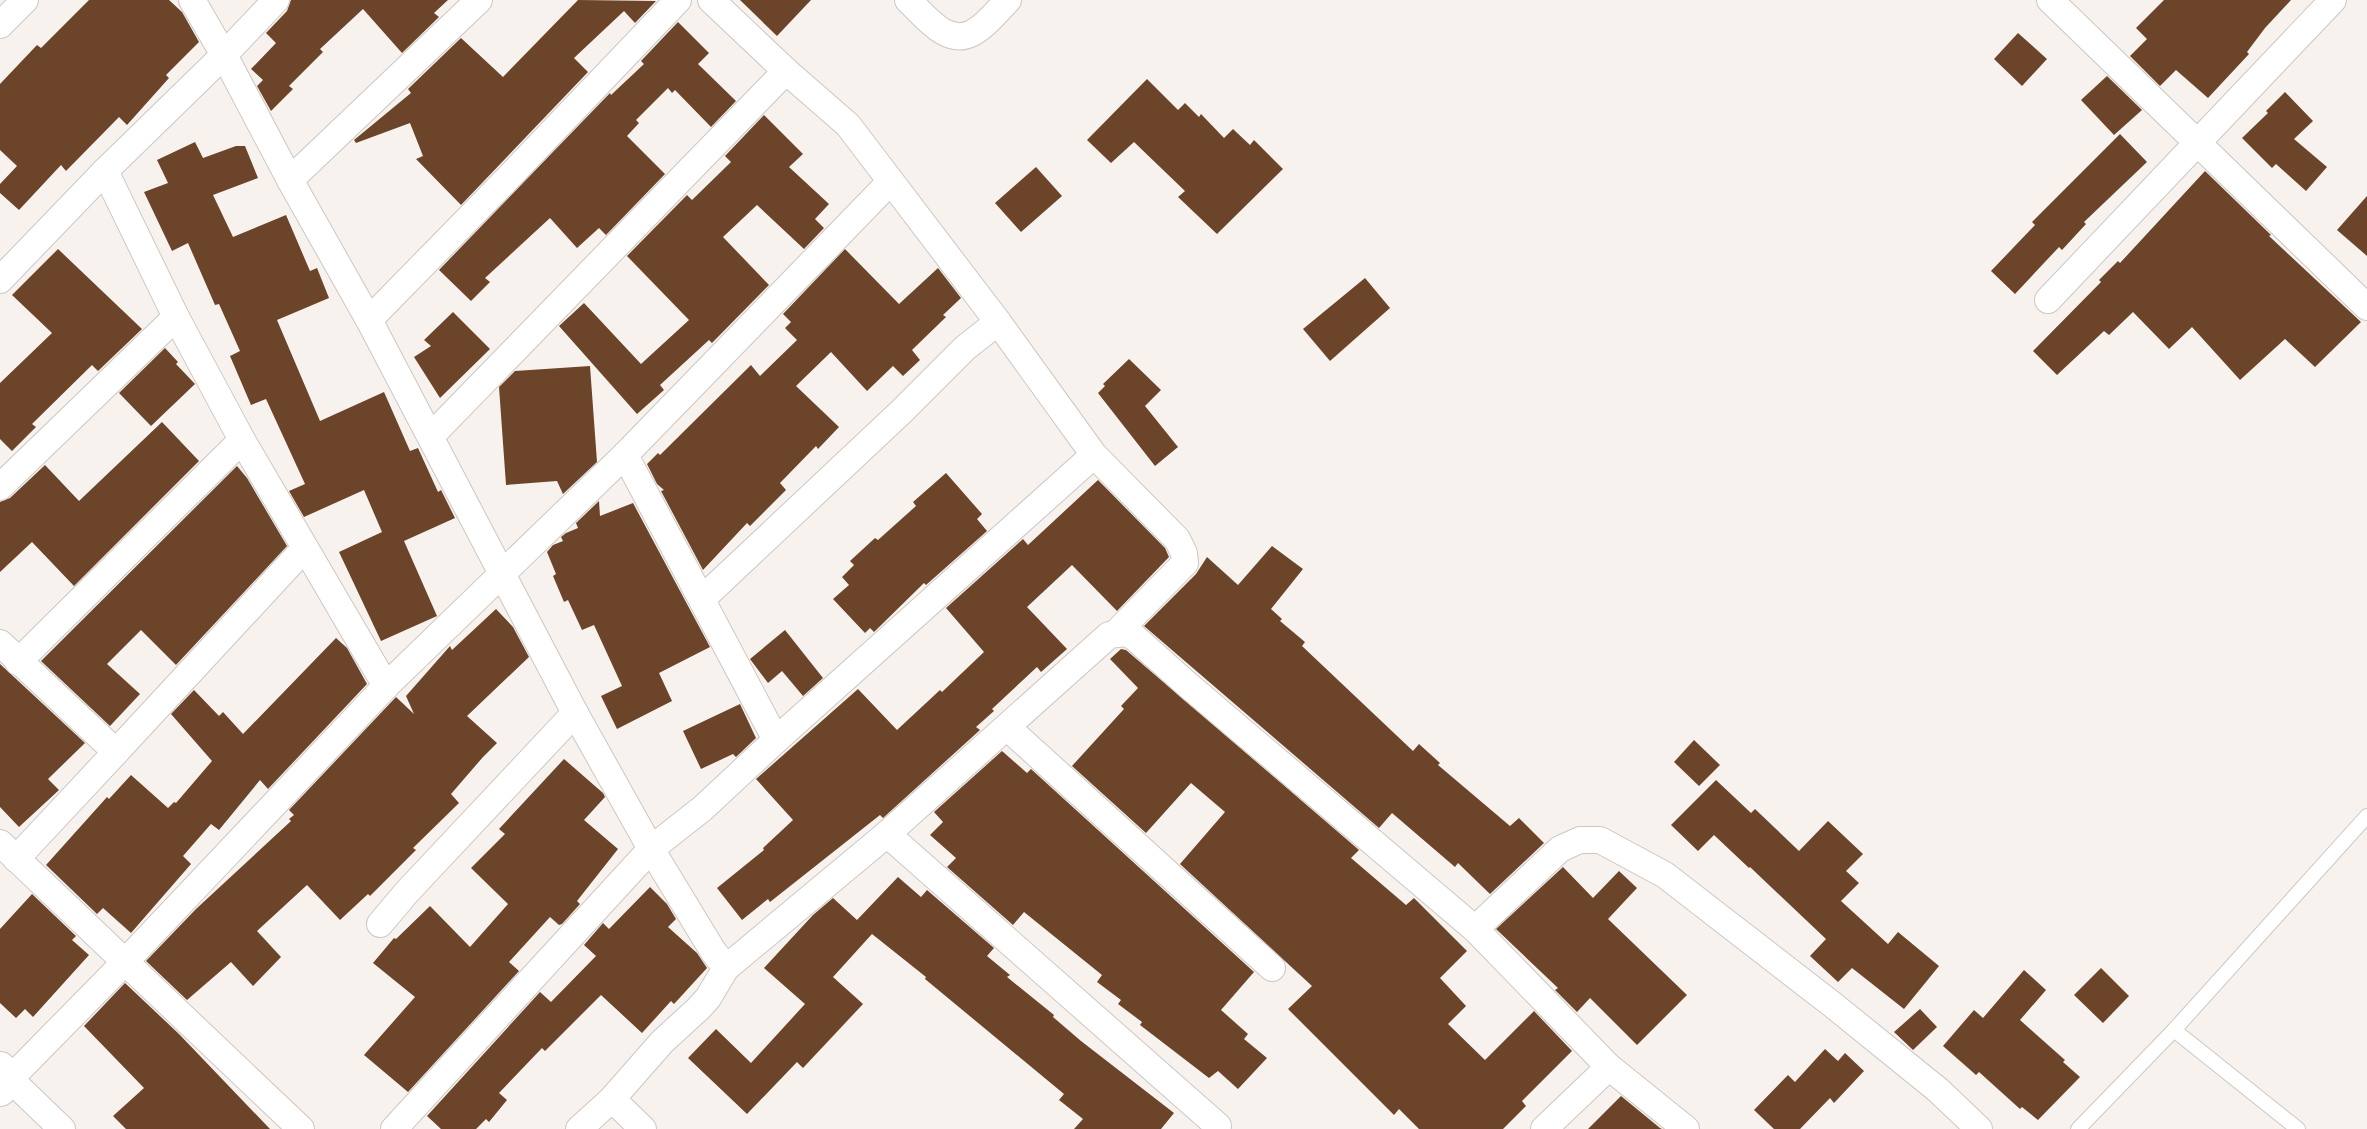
<svg xmlns="http://www.w3.org/2000/svg" width="2367" height="1129" font-family="'Archivo Narrow',sans-serif">
<style>
.building{fill:#6b4429}
.lines{fill:none;stroke-linecap:round;stroke-linejoin:round}
.service-casing{stroke:#cdc7c3;stroke-width:16}
.minor-casing{stroke:#cdc7c3;stroke-width:28}
.tertiary-casing{stroke:#cdc7c3;stroke-width:34}
.service{stroke:#fff;stroke-width:14}
.minor{stroke:#fff;stroke-width:26}
.tertiary{stroke:#fff;stroke-width:32}
</style>
<rect width="100%" height="100%" fill="#f8f2ee"/>
<g class="building">
<path d="M 89,0 L 169,0 L 182,12 L 199,42 L 166,75 L 169,78 L 127,125 L 119,117 L 66,171 L 61,165 L 19,210 L 0,193 L 0,184 L 17,166 L 0,150 L 0,84 L 37,45 L 41,48 Z"/>
<path d="M 291,0 L 448,0 L 434,13 L 439,17 L 402,53 L 363,9 L 320,49 L 323,52 L 289,86 L 293,89 L 271,111 L 257,86 L 263,80 L 251,69 L 276,43 L 266,33 L 287,11 Z"/>
<path d="M 578,0 L 656,1 L 635,23 L 624,11 L 574,58 L 588,72 L 461,205 L 416,159 L 423,156 L 410,123 L 356,143 L 354,140 L 411,93 L 408,89 L 461,38 L 503,77 Z"/>
<path d="M 740,0 L 811,0 L 777,36 Z"/>
<path d="M 2164,0 L 2291,0 L 2265,28 L 2247,52 L 2249,54 L 2208,98 L 2176,70 L 2160,86 L 2130,56 L 2147,39 L 2136,28 Z"/>
<path d="M 678,22 L 709,53 L 698,64 L 736,101 L 711,127 L 675,90 L 672,93 L 668,88 L 636,120 L 639,123 L 627,136 L 665,174 L 606,235 L 599,228 L 577,248 L 550,218 L 485,278 L 490,282 L 471,301 L 439,270 L 610,93 L 611,95 L 644,64 L 641,61 Z"/>
<path d="M 2018,33 L 2047,59 L 2022,86 L 1994,59 Z"/>
<path d="M 2107,76 L 2142,110 L 2114,135 L 2081,100 Z"/>
<path d="M 1147,79 L 1178,110 L 1185,103 L 1199,117 L 1201,114 L 1224,138 L 1233,129 L 1250,145 L 1254,140 L 1283,169 L 1217,234 L 1178,197 L 1185,191 L 1134,142 L 1111,163 L 1087,140 Z"/>
<path d="M 2285,92 L 2313,121 L 2294,139 L 2327,167 L 2306,191 L 2276,164 L 2272,168 L 2242,138 L 2268,113 L 2266,111 Z"/>
<path d="M 764,115 L 803,154 L 789,167 L 829,204 L 815,219 L 824,228 L 804,249 L 757,205 L 723,237 L 769,285 L 712,343 L 709,340 L 660,385 L 664,390 L 637,414 L 559,326 L 584,303 L 641,364 L 689,320 L 627,256 L 687,195 L 692,200 L 731,162 L 725,156 Z"/>
<path d="M 2120,134 L 2147,162 L 2084,222 L 2086,224 L 2062,250 L 2059,247 L 2015,294 L 1991,271 L 2035,225 L 2032,222 Z"/>
<path d="M 195,142 L 203,158 L 236,146 L 245,146 L 258,178 L 213,195 L 233,237 L 286,215 L 310,271 L 317,268 L 329,298 L 277,320 L 320,421 L 384,392 L 410,451 L 418,448 L 438,492 L 441,490 L 455,518 L 404,541 L 437,616 L 381,641 L 339,552 L 382,532 L 364,490 L 304,517 L 289,491 L 305,484 L 266,399 L 251,405 L 230,356 L 240,351 L 219,304 L 215,305 L 188,243 L 172,251 L 144,192 L 168,183 L 157,160 Z"/>
<path d="M 1036,167 L 1062,196 L 1021,232 L 995,203 Z"/>
<path d="M 2205,171 L 2271,235 L 2269,236 L 2361,322 L 2315,367 L 2285,339 L 2240,380 L 2192,327 L 2169,349 L 2133,312 L 2109,335 L 2104,331 L 2057,375 L 2033,351 L 2101,282 L 2099,280 L 2118,261 L 2120,263 Z"/>
<path d="M 2367,196 L 2367,256 L 2337,230 Z"/>
<path d="M 58,249 L 142,329 L 98,371 L 92,365 L 32,424 L 36,427 L 12,451 L 0,439 L 0,383 L 52,333 L 12,295 Z"/>
<path d="M 845,249 L 899,304 L 938,268 L 961,298 L 943,315 L 946,317 L 912,350 L 920,360 L 903,376 L 893,366 L 867,391 L 831,352 L 796,386 L 839,427 L 818,449 L 816,446 L 780,483 L 786,490 L 750,526 L 747,523 L 703,570 L 661,491 L 664,490 L 657,484 L 647,464 L 658,453 L 660,455 L 751,365 L 760,376 L 797,340 L 785,328 L 791,322 L 783,314 Z"/>
<path d="M 1365,278 L 1390,308 L 1330,361 L 1303,329 Z"/>
<path d="M 453,312 L 490,349 L 440,398 L 414,357 L 431,346 L 424,340 Z"/>
<path d="M 165,348 L 178,362 L 176,364 L 195,384 L 151,426 L 119,393 Z"/>
<path d="M 1129,359 L 1161,390 L 1145,406 L 1178,447 L 1155,466 L 1098,393 L 1105,386 L 1103,384 Z"/>
<path d="M 590,366 L 597,462 L 563,494 L 557,481 L 506,485 L 499,387 L 515,371 Z"/>
<path d="M 162,422 L 199,461 L 74,586 L 32,542 L 0,572 L 0,502 L 10,498 L 45,465 L 79,501 Z"/>
<path d="M 237,466 L 247,478 L 287,546 L 176,665 L 141,630 L 107,664 L 140,694 L 110,726 L 41,661 Z"/>
<path d="M 946,473 L 982,514 L 977,519 L 987,531 L 926,585 L 924,583 L 874,632 L 870,628 L 865,633 L 833,599 L 849,585 L 842,577 L 854,565 L 850,561 L 875,538 L 878,540 L 916,506 L 913,502 Z"/>
<path d="M 1098,480 L 1165,548 L 1169,557 L 1117,611 L 1072,565 L 1027,607 L 1067,649 L 1041,672 L 1037,667 L 992,709 L 994,711 L 976,727 L 980,730 L 883,818 L 880,815 L 770,902 L 768,899 L 742,920 L 717,888 L 764,850 L 763,848 L 793,820 L 756,779 L 858,689 L 897,730 L 940,690 L 942,692 L 984,652 L 946,608 L 1023,539 L 1028,545 Z"/>
<path d="M 599,501 L 600,516 L 633,503 L 710,647 L 659,673 L 672,701 L 617,729 L 601,696 L 622,686 L 594,625 L 582,630 L 568,600 L 564,602 L 553,576 L 556,574 L 547,552 L 553,545 L 563,541 L 561,537 L 566,533 L 578,528 L 576,523 Z"/>
<path d="M 1272,546 L 1303,569 L 1271,609 L 1282,619 L 1280,621 L 1305,642 L 1302,646 L 1413,751 L 1419,744 L 1440,763 L 1438,765 L 1510,826 L 1519,818 L 1544,843 L 1490,894 L 1458,863 L 1455,867 L 1392,813 L 1379,828 L 1144,626 L 1196,574 L 1207,557 L 1238,585 Z"/>
<path d="M 496,609 L 513,627 L 529,657 L 467,716 L 497,743 L 483,757 L 451,794 L 459,803 L 413,848 L 416,850 L 370,896 L 368,894 L 340,920 L 307,885 L 257,931 L 281,957 L 253,986 L 231,962 L 187,1000 L 146,961 L 196,909 L 291,821 L 289,819 L 294,815 L 289,810 L 396,697 L 414,714 L 406,696 L 450,646 L 452,650 Z"/>
<path d="M 785,630 L 823,678 L 803,696 L 782,671 L 768,683 L 750,659 Z"/>
<path d="M 336,638 L 347,648 L 367,684 L 268,789 L 260,780 L 219,830 L 211,824 L 183,856 L 191,864 L 131,933 L 103,908 L 97,914 L 46,865 L 107,797 L 109,799 L 131,775 L 168,808 L 174,802 L 176,803 L 212,761 L 171,714 L 194,690 L 219,716 L 223,712 L 243,734 Z"/>
<path d="M 1121,649 L 1126,650 L 1359,850 L 1351,858 L 1406,905 L 1414,898 L 1467,951 L 1440,978 L 1466,1006 L 1448,1024 L 1485,1060 L 1534,1011 L 1572,1051 L 1522,1101 L 1526,1106 L 1503,1129 L 1419,1129 L 1399,1109 L 1394,1115 L 1288,1009 L 1312,986 L 1180,864 L 1225,812 L 1191,783 L 1146,833 L 1072,766 L 1124,709 L 1121,706 L 1138,688 L 1110,659 Z"/>
<path d="M 0,664 L 85,743 L 48,779 L 59,790 L 19,827 L 0,807 Z"/>
<path d="M 740,704 L 756,738 L 736,757 L 733,754 L 701,769 L 683,731 Z"/>
<path d="M 1694,740 L 1720,765 L 1699,786 L 1674,762 Z"/>
<path d="M 1002,751 L 1027,773 L 1031,769 L 1254,972 L 1221,1010 L 1248,1034 L 1244,1039 L 1267,1058 L 1238,1089 L 1218,1071 L 1209,1078 L 1140,1025 L 1142,1022 L 1118,1004 L 1121,1000 L 1097,982 L 1102,975 L 1024,912 L 1013,925 L 947,867 L 956,858 L 930,835 L 943,822 L 934,812 Z"/>
<path d="M 564,759 L 603,793 L 605,797 L 584,820 L 618,849 L 577,901 L 580,904 L 562,924 L 559,925 L 550,917 L 509,962 L 519,971 L 408,1092 L 364,1055 L 415,997 L 373,963 L 394,938 L 396,939 L 430,906 L 470,947 L 508,904 L 471,868 L 505,834 L 499,829 Z"/>
<path d="M 1716,780 L 1751,813 L 1755,809 L 1799,851 L 1828,821 L 1863,854 L 1846,871 L 1859,883 L 1841,901 L 1888,944 L 1898,932 L 1939,966 L 1904,1009 L 1852,968 L 1838,982 L 1810,956 L 1826,939 L 1750,867 L 1749,868 L 1714,835 L 1698,851 L 1671,825 Z"/>
<path d="M 1563,867 L 1593,898 L 1619,871 L 1637,888 L 1608,919 L 1687,995 L 1637,1045 L 1590,998 L 1577,1012 L 1555,990 L 1558,988 L 1496,929 Z"/>
<path d="M 898,877 L 921,897 L 927,890 L 994,948 L 987,956 L 1010,975 L 1007,977 L 1054,1015 L 1053,1017 L 1081,1041 L 1174,1113 L 1161,1129 L 1074,1129 L 1083,1119 L 1059,1100 L 1064,1094 L 925,979 L 926,977 L 872,934 L 833,977 L 863,1004 L 803,1068 L 797,1062 L 747,1114 L 688,1058 L 716,1029 L 751,1063 L 805,1004 L 764,968 L 813,915 L 833,898 L 857,920 Z"/>
<path d="M 650,887 L 667,904 L 676,919 L 668,927 L 697,953 L 707,968 L 674,1004 L 671,1001 L 642,1033 L 601,995 L 545,1051 L 542,1048 L 499,1093 L 507,1100 L 489,1122 L 486,1119 L 476,1129 L 441,1129 L 427,1116 L 540,992 L 551,1002 L 596,956 L 584,945 L 603,923 L 609,929 Z"/>
<path d="M 32,894 L 76,936 L 72,940 L 89,955 L 33,1017 L 25,1009 L 16,1018 L 0,1003 L 0,929 Z"/>
<path d="M 2101,968 L 2129,996 L 2103,1023 L 2074,995 Z"/>
<path d="M 2024,970 L 2046,990 L 2020,1020 L 2065,1060 L 2063,1062 L 2080,1077 L 2038,1120 L 2022,1107 L 2020,1109 L 1979,1072 L 1976,1075 L 1943,1046 L 1974,1010 L 1983,1018 Z"/>
<path d="M 125,983 L 179,1034 L 270,1129 L 126,1129 L 113,1116 L 144,1088 L 84,1026 Z"/>
<path d="M 1920,1009 L 1937,1027 L 1913,1050 L 1894,1032 Z"/>
<path d="M 1825,1049 L 1838,1061 L 1845,1053 L 1864,1071 L 1834,1103 L 1830,1098 L 1800,1129 L 1774,1129 L 1754,1110 L 1788,1075 L 1795,1082 Z"/>
<path d="M 1621,1096 L 1660,1128 L 1662,1129 L 1588,1129 Z"/>
</g>
<g class="lines">
<defs>
<g id="service">
<path d="M 2174,1030 L 2298,1129"/>
<path d="M 2078,1129 L 2174,1030 L 2367,816"/>
</g>
<g id="minor">
<path d="M 192,0 L 224,55 L 290,180 L 369,320 L 575,713 L 651,849 L 713,951 L 726,968 L 887,834 L 1109,635 L 1126,633 L 1134,637 L 1189,686 L 1475,929 L 1609,1067 L 1686,1129"/>
<path d="M 908,0 C 925,16 948,48 974,32 C 987,25 998,10 1008,0"/>
<path d="M 2050,0 L 2367,307"/>
<path d="M 0,25 L 25,0"/>
<path d="M 105,171 L 176,317 L 242,440 L 386,686"/>
<path d="M 290,180 L 479,0"/>
<path d="M 0,280 L 105,171 L 224,55 L 276,0"/>
<path d="M 2048,300 L 2333,0"/>
<path d="M 369,320 L 511,175 L 678,0"/>
<path d="M 998,322 L 1094,455 L 1177,539 L 1184,553 L 1185,563 L 1117,632"/>
<path d="M 431,436 L 786,71"/>
<path d="M 625,455 L 776,740 L 1094,455"/>
<path d="M 0,487 L 176,317"/>
<path d="M 702,599 L 902,411 L 965,348 L 998,322 L 848,125 L 786,71 L 711,0"/>
<path d="M 0,643 L 116,752 L 16,859"/>
<path d="M 18,662 L 242,440"/>
<path d="M 1008,728 L 1272,968"/>
<path d="M 116,752 L 305,548"/>
<path d="M 887,834 L 1218,1126"/>
<path d="M 0,843 L 301,1129"/>
<path d="M 380,924 L 407,892 L 575,713"/>
<path d="M 1475,929 L 1560,849 L 1580,840 L 1600,840 L 1665,875 L 1833,1005 L 1938,1090 L 1979,1129"/>
<path d="M 612,1099 L 643,1129"/>
<path d="M 62,1129 L 10,1079 L 125,962 L 386,686 L 625,455 L 890,182"/>
<path d="M 394,1129 L 651,849 L 703,808 L 776,740"/>
<path d="M 579,1129 L 612,1099 L 662,1042 L 698,1009 L 708,998 L 726,968"/>
<path d="M 1544,1129 L 1609,1067"/>
</g>
<path id="tertiary" d="M 0,1068 L 10,1079 L 0,1090"/>
</defs>
<use href="#service" class="service-casing"/>
<use href="#minor" class="minor-casing"/>
<use href="#tertiary" class="tertiary-casing"/>
<use href="#service" class="service"/>
<use href="#minor" class="minor"/>
<use href="#tertiary" class="tertiary"/>
</g>
</svg>
